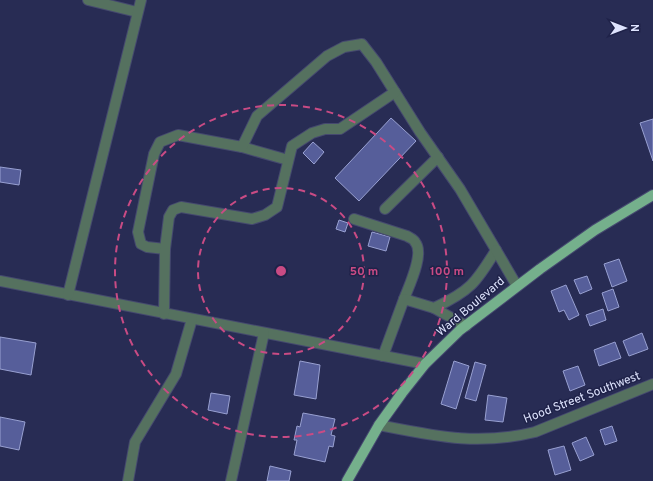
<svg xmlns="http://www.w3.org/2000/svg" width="653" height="481" font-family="Overpass,sans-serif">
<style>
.building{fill:#565e9a;stroke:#98a0d1}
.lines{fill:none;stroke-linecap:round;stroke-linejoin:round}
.minor-casing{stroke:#45496f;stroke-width:12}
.major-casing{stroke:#45496f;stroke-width:12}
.minor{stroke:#55715f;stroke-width:10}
.major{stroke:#75b08c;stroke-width:10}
.ring{fill:none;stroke:#c94b84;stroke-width:2;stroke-dasharray:7 5}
.labels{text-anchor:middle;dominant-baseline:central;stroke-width:3;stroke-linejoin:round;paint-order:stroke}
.street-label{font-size:12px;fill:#dee3fd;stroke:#1f2249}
.centre{fill:#c94b84;stroke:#1f2249;stroke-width:2}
.ring-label{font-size:12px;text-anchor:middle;font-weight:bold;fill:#c94b84;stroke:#1f2249;stroke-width:3;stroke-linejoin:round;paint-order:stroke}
</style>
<rect width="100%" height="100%" fill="#282c54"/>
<g class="building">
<path d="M 391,118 L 416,141 L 359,201 L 335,178 Z"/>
<path d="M 653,119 L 653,161 L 640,123 Z"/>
<path d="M 313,142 L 324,152 L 314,164 L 303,153 Z"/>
<path d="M 0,167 L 21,170 L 19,185 L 0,182 Z"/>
<path d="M 339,220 L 348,223 L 345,232 L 336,229 Z"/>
<path d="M 372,232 L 390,237 L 386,251 L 368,246 Z"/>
<path d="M 619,259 L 627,281 L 612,287 L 604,264 Z"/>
<path d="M 587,276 L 592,289 L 580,294 L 574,280 Z"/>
<path d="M 566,285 L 579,315 L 569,320 L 564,310 L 559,312 L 551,291 Z"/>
<path d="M 613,289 L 619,307 L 608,311 L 602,293 Z"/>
<path d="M 603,309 L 606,320 L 590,326 L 586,315 Z"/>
<path d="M 642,333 L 648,349 L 629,356 L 623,341 Z"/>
<path d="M 0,337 L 36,343 L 31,375 L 0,369 Z"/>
<path d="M 615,342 L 621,358 L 599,366 L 594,350 Z"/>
<path d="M 300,361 L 320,365 L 316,399 L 294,395 Z"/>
<path d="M 454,361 L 469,366 L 456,409 L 441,404 Z"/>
<path d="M 475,362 L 486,365 L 476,401 L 465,398 Z"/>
<path d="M 578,366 L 585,385 L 570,391 L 563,371 Z"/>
<path d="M 211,393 L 230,396 L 227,414 L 208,410 Z"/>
<path d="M 488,395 L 507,398 L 503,422 L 485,420 Z"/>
<path d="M 303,413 L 335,419 L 331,435 L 335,436 L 333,447 L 329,446 L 325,462 L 294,455 L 297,440 L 294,440 L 297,426 L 300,427 Z"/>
<path d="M 0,417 L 25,422 L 19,450 L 0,446 Z"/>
<path d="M 612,426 L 617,441 L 605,445 L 600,430 Z"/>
<path d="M 586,437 L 594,455 L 580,461 L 572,443 Z"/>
<path d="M 564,446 L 571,470 L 555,475 L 548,450 Z"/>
<path d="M 270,466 L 291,471 L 289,481 L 267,481 Z"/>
</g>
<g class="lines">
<defs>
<g id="minor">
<path d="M 88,0 L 137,12"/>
<path d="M 242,147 L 288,160"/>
<path d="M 385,209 L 438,157"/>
<path d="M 354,219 L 407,236 C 410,238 414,239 415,242 C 425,253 409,286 404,299"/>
<path d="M 165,249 L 147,247 L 141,244 L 138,232 L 154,154 L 160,142 L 178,135 L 242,147 L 257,116 L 327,56 L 344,47 L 362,44 L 376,62 L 420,132 L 460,189 L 496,250 C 476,283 470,291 434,308 L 404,299 L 383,356"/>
<path d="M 496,250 L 517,286"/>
<path d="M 0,281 L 425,364"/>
<path d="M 68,295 L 141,0"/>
<path d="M 434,308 L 466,326"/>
<path d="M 164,314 L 165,249 L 169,217 L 173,210 L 181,207 L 252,219 L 265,215 L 277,207 L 292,146 L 312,133 L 325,129 L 340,129 L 395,92"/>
<path d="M 379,425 C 435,436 478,446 535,432 L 653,384"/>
<path d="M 128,481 L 135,442 L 176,374 L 192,319"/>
<path d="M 231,481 L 264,333"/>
</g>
<path id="major" d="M 347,481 L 379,425 L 402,393 L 425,364 L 460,330 L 540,269 L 595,230 L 653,195"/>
</defs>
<use href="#minor" class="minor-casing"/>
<use href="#major" class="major-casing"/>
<use href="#minor" class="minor"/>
<use href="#major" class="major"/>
</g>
<g class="ring">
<circle cx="281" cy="271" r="83"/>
<circle cx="281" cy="271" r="166"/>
</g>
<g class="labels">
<g class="street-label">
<text transform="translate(471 307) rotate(-40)">Ward Boulevard</text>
<text transform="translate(582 398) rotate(-21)">Hood Street Southwest</text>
</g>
</g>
<circle cx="281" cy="271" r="6" class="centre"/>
<g class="ring-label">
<text x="364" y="275">50 m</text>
<text x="447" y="275">100 m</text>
</g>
<g transform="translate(625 28) rotate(90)" stroke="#1f2249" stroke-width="3" paint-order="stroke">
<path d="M0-3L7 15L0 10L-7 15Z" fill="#dee3fd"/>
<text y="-6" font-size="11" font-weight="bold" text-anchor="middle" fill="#dee3fd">N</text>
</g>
</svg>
